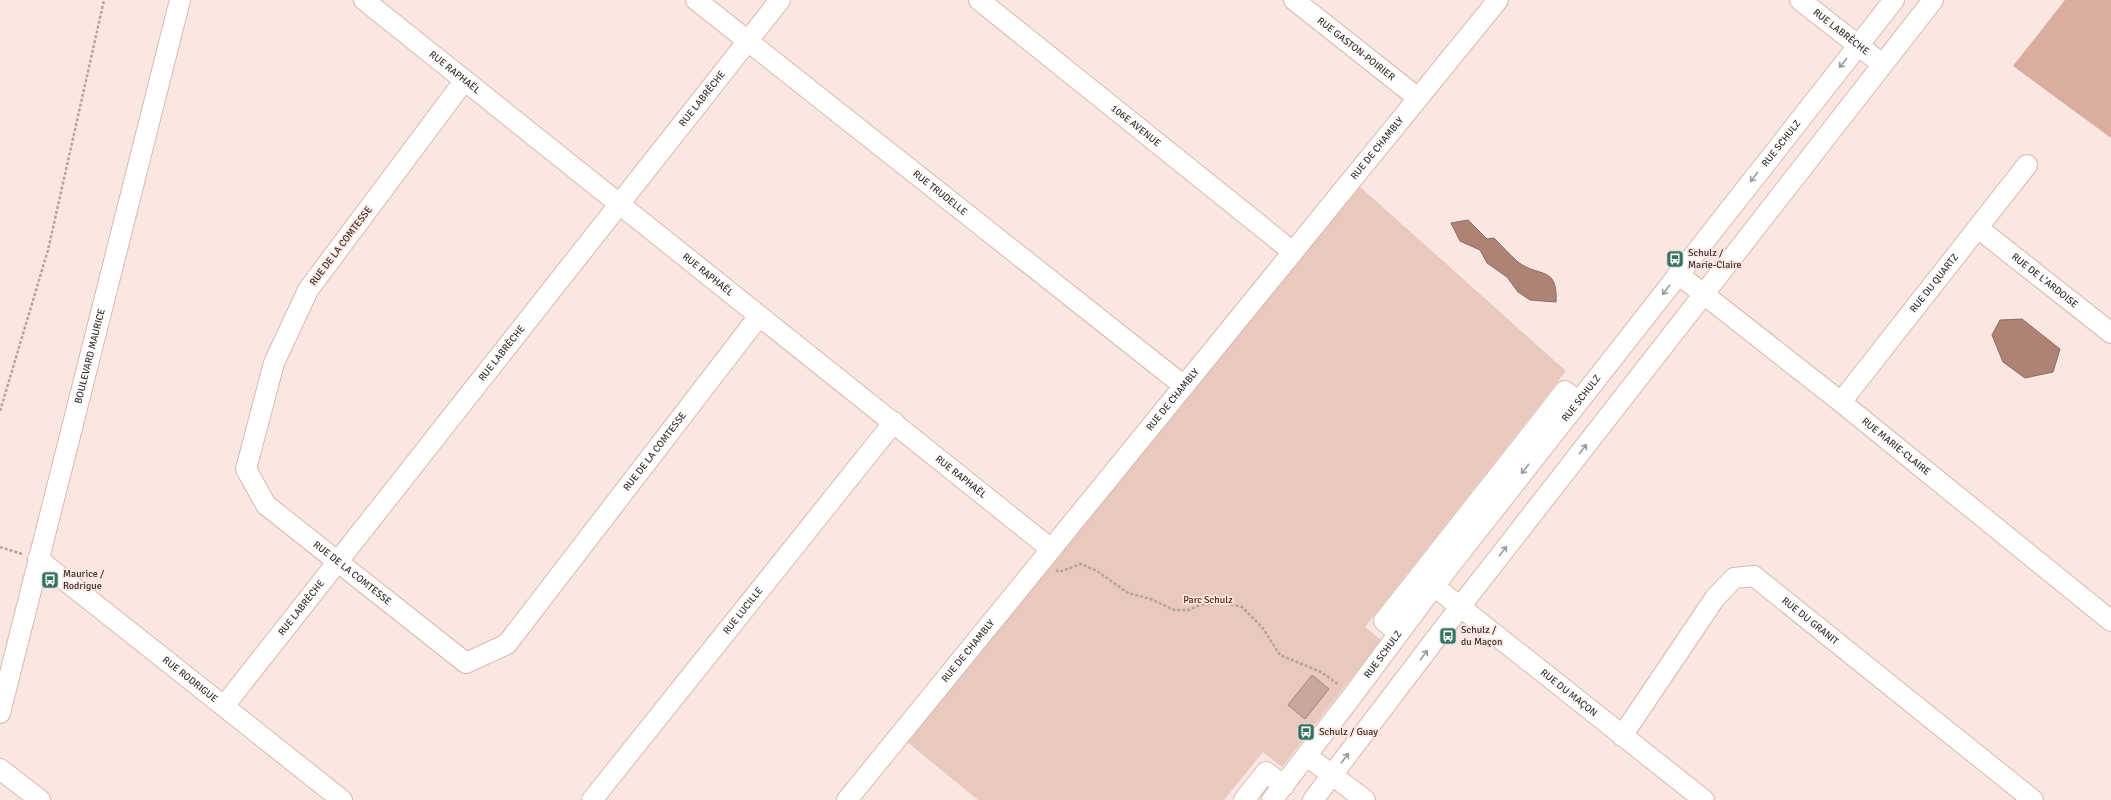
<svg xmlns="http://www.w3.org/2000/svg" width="2111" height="800" font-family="Signika,sans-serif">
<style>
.green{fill:#e9c8bd}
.forest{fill:#daad9e}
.water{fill:#ae8375;stroke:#8c6a5f}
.building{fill:#c7a89d;stroke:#a3857b}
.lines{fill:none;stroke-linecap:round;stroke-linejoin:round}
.minor-casing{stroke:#d9b9ae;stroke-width:22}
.path{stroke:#b5a49e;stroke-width:2.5;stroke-dasharray:3 2;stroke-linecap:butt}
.minor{stroke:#fff;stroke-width:20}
.oneway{stroke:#9e9896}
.labels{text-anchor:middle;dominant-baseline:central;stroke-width:3.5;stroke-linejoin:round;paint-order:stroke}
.street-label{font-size:10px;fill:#3d312c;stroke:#fbe7e1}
.poi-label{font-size:10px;fill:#3d312c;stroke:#fbe7e1;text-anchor:start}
.park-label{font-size:10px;fill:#5c2410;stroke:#fbe7e1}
</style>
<rect width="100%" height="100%" fill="#fbe7e1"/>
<path class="green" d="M 1348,176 L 1566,371 L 1365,627 L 1381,640 L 1282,767 L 1263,752 L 1224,800 L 978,800 L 895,732 Z"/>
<path class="forest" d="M 2065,0 L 2111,0 L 2111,138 L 2013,66 Z"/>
<g class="water">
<path d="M 1468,220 L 1487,239 L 1494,238 C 1502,246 1510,255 1518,262 C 1539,278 1558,265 1556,302 L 1530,300 L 1518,292 L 1507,277 L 1487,263 L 1480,250 L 1460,241 L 1451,223 Z"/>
<path d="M 2022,319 L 2060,349 L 2053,372 L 2025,378 L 2003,362 L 1992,335 L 2000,320 Z"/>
</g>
<path class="building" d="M 1312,675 L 1329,689 L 1305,719 L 1288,705 Z"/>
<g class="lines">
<defs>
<g id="minor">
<path id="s1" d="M 364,0 L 1051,549"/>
<path id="s2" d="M 696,0 L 1184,386"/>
<path id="s3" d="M 979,0 L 1293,252"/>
<path id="s4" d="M 1294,0 L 1418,98"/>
<path id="s5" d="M 1800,0 L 1882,64"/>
<path id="s6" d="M 464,81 L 308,290 L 274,363 L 246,469 L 266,505 L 466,663 L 507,644 L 759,316"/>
<path id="s7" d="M 1978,228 L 2111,333"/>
<path id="s8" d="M 1678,274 L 1841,402 L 2111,621"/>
<path id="s9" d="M 1841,402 L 2027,165"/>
<path id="s10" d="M 38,559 L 342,800"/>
<path id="s11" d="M 1434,586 L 1704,800"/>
<path d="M 1399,633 L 1384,621 L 1565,391 L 1578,402"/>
<path id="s12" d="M 224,706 L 780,0"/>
<path id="s13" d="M 0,713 L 180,0"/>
<path id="s14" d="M 1622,736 L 1715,598 L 1734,578 L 1754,576 L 2033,800"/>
<path d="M 1307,756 L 1365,800"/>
<path d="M 0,769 L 40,800"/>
<path id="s15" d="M 592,800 L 894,422"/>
<path id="s16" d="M 847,800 L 1498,0"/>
<path d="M 1244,800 L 1266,772 L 1284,786"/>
<path id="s17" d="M 1272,800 L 1353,695 L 1434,586 L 1894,0"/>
<path d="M 1313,800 L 1456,612 L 1933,0"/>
</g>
</defs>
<use href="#minor" class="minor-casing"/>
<g class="path">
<path d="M 0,411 L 48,250 L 104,0"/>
<path d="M 0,547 L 22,554"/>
<path d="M 1056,570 L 1059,572 L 1081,564 L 1097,571 L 1128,593 L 1151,599 L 1174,610 L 1189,610 L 1200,605 L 1221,602 L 1242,607 L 1262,627 L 1280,655 L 1321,672 L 1339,685"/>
</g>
<use href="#minor" class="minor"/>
</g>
<defs><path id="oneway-shaft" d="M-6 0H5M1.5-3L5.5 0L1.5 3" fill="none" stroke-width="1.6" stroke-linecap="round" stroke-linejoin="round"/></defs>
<g class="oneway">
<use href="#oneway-shaft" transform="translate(1843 63) rotate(128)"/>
<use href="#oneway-shaft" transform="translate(1754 177) rotate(128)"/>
<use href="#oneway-shaft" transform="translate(1666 290) rotate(128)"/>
<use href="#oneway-shaft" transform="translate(1583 449) rotate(-52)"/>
<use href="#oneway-shaft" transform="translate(1525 469) rotate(128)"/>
<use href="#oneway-shaft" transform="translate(1503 551) rotate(-52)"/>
<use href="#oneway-shaft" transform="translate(1424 655) rotate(-53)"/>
<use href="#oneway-shaft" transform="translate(1345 758) rotate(-53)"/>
</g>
<defs>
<symbol id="bus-square" viewBox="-11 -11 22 22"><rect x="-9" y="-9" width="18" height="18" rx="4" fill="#347361" stroke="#fbe7e1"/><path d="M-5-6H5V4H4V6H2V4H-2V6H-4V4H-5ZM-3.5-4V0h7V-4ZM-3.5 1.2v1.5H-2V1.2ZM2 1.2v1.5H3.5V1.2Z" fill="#fff"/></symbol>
</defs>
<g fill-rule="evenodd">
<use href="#bus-square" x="1665" y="249" width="20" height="20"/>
<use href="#bus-square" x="40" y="570" width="20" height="20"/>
<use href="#bus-square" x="1438" y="626" width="20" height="20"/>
<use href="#bus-square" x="1296" y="722" width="20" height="20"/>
</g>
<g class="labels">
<g class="street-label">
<text stroke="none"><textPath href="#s5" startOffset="52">RUE LABRÈCHE</textPath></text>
<text stroke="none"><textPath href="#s4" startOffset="79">RUE GASTON-POIRIER</textPath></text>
<text stroke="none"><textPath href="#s1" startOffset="116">RUE RAPHAËL</textPath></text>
<text stroke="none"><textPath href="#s12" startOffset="773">RUE LABRÈCHE</textPath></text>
<text stroke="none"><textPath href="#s3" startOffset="201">106E AVENUE</textPath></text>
<text stroke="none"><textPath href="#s17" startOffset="831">RUE SCHULZ</textPath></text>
<text stroke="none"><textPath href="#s16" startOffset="840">RUE DE CHAMBLY</textPath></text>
<text stroke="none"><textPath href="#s2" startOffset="311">RUE TRUDELLE</textPath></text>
<text transform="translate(341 246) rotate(-53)">RUE DE LA COMTESSE</text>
<text stroke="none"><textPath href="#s1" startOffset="440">RUE RAPHAËL</textPath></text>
<text stroke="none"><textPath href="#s7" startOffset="85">RUE DE L'ARDOISE</textPath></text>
<text stroke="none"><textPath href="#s9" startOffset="151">RUE DU QUARTZ</textPath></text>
<text stroke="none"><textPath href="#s12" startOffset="449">RUE LABRÈCHE</textPath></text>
<text stroke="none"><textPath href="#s13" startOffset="368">BOULEVARD MAURICE</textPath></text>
<text stroke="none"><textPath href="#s17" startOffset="507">RUE SCHULZ</textPath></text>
<text stroke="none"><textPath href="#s16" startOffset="516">RUE DE CHAMBLY</textPath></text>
<text stroke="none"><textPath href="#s8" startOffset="278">RUE MARIE-CLAIRE</textPath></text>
<text stroke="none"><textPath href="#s6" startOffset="1035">RUE DE LA COMTESSE</textPath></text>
<text stroke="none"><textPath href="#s1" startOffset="764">RUE RAPHAËL</textPath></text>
<text stroke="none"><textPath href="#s6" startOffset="602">RUE DE LA COMTESSE</textPath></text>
<text stroke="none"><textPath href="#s12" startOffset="125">RUE LABRÈCHE</textPath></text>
<text stroke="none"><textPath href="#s15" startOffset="242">RUE LUCILLE</textPath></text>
<text stroke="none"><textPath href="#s14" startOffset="286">RUE DU GRANIT</textPath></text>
<text stroke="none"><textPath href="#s16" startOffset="192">RUE DE CHAMBLY</textPath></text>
<text stroke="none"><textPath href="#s17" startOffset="183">RUE SCHULZ</textPath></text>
<text stroke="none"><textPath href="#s10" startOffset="194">RUE RODRIGUE</textPath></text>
<text stroke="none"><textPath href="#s11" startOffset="172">RUE DU MAÇON</textPath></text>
</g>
<g class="poi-label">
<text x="1688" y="253">Schulz /<tspan x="1688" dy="12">Marie-Claire</tspan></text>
<text x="63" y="574">Maurice /<tspan x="63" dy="12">Rodrigue</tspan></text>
<text x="1461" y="630">Schulz /<tspan x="1461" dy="12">du Maçon</tspan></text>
<text x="1319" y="732">Schulz / Guay</text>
</g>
<g class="park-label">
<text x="1208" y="600">Parc Schulz</text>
</g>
</g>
</svg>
